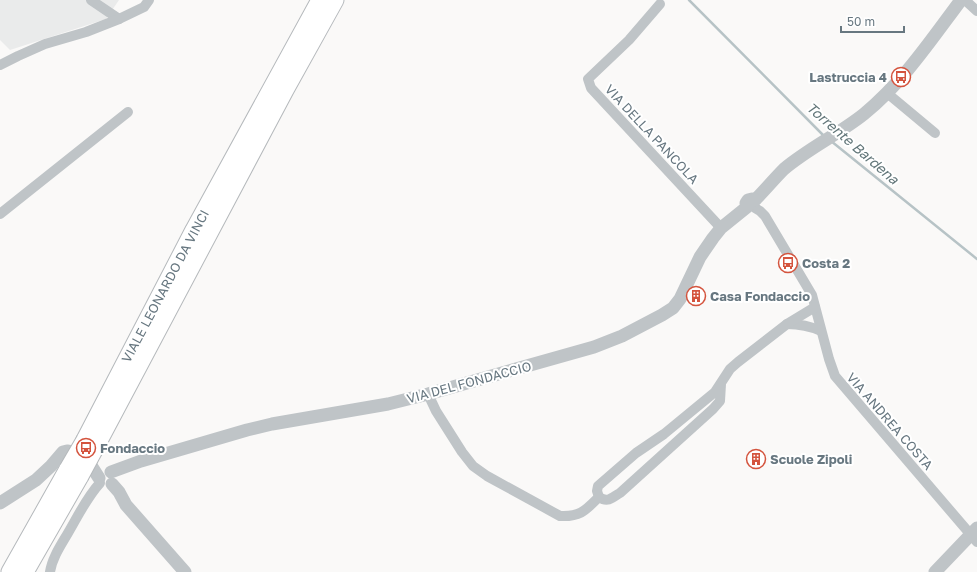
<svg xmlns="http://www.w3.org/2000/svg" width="977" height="572" font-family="'Golos Text',sans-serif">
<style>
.built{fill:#eaebeb}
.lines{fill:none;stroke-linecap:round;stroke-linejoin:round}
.stream{stroke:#b7c3c6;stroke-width:2.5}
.trunk-casing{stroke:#b5b9bc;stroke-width:19}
.minor{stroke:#bfc4c7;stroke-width:10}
.tertiary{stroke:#bfc4c7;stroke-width:13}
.trunk{stroke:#fff;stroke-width:17}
.trunk-bridge-casing{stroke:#b5b9bc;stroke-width:19;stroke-linecap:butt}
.trunk-bridge{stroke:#fff;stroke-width:17}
.labels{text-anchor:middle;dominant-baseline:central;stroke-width:4;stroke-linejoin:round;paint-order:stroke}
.poi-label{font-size:13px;font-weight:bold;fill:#677780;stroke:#fff;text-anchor:start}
.street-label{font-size:13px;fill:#677780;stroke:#fff}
.water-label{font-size:14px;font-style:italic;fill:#627679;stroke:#fff}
</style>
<rect width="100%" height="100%" fill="#faf9f8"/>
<path class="built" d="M 0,0 L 119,0 L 106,19 L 10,50 L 0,40 Z"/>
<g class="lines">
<g class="stream">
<path d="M 689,0 L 824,136"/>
<path d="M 831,141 L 977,259"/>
</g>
<defs>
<g id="trunk">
<path d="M 85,440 L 194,230 L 320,0"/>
<path d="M 94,450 L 285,90 L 335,0"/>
<path d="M 10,572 L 68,469"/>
<path d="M 25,572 L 80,476"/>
</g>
</defs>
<use href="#trunk" class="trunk-casing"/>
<g class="minor">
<path d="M 91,0 L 119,19"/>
<path d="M 965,0 L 977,11"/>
<path d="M 660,4 L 629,40 L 588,79 L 591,88 L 721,228"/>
<path d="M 0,65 L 18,56 L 45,44 L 86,32 L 119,19 L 144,7 L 149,0"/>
<path d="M 887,93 L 935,133"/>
<path d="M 755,208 L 760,211 L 765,216 L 812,295 L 829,359 L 835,376 L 977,542"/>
<path d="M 0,214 L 128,112"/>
<path d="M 787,324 C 799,324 810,326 821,331"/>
<path d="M 721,384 L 720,401 L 713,409 L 620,493 C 611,498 608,503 599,497 L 597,491 L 598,486 L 636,453 L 664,434 L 715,392 L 730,369 L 738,362 L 787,324 L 815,307"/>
<path d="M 428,394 L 436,411 L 462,452 L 473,466 L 487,476 L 560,516 C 580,517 585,511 599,497"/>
<path d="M 50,572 C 52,558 61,545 68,533 C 78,516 87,497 100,483"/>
</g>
<g class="tertiary">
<path d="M 755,200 C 765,190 774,179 784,169 C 809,148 839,134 864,114 C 903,82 931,40 961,0"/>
<path d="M 111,472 L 141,461 L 247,430 L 272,424 L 388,404 L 428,394 L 594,347 L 622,336 L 662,315 L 673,308 L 680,299 L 700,257 L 713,238 L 721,228 L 747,207 L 746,203 L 748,200 L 752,199 L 755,200"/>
<path d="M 112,484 L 119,492 L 126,505 L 185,572"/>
<path d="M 0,503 L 36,480 L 51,466 L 63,452 L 67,451 L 73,452 L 92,467 L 99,478"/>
<path d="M 935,572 L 977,528"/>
</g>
<use href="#trunk" class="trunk"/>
<defs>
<g id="trunk-bridge">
<path d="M 68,469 L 85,440"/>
<path d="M 80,476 L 94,450"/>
</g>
</defs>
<use href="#trunk-bridge" class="trunk-bridge-casing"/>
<use href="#trunk-bridge" class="trunk-bridge"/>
</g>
<defs>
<symbol id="bus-ring" viewBox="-11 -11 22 22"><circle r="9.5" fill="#fff" stroke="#d4543e" stroke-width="1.5"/><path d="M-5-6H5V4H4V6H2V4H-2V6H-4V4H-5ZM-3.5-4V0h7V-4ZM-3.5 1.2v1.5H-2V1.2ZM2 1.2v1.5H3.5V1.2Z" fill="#d4543e"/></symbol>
<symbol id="building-ring" viewBox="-11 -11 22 22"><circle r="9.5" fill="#fff" stroke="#d4543e" stroke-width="1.5"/><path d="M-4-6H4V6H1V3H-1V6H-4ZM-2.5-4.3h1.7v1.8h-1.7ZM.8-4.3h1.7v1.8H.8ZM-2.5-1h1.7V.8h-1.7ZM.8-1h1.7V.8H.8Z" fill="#d4543e"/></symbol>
</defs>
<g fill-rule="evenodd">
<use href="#bus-ring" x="890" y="66" width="22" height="22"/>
<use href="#bus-ring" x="777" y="252" width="22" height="22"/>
<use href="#building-ring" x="685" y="285" width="22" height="22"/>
<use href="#bus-ring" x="75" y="437" width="22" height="22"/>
<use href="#building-ring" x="745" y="448" width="22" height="22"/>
</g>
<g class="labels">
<g class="poi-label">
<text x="887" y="77" text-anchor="end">Lastruccia 4</text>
<text x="802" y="263">Costa 2</text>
<text x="710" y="296">Casa Fondaccio</text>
<text x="100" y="448">Fondaccio</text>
<text x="770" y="459">Scuole Zipoli</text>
</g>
<g class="street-label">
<text transform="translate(652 134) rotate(47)">VIA DELLA PANCOLA</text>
<text transform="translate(165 286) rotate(-62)">VIALE LEONARDO DA VINCI</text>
<text transform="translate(469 382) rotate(-15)">VIA DEL FONDACCIO</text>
<text transform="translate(890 421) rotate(49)">VIA ANDREA COSTA</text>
</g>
<g class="water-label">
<text transform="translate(853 143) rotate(41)">Torrente Bardena</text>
</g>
</g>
<path d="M841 26v6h63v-6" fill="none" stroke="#677780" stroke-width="2"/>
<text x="847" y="26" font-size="12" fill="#677780" stroke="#ffffff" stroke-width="3" paint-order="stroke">50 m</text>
</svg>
